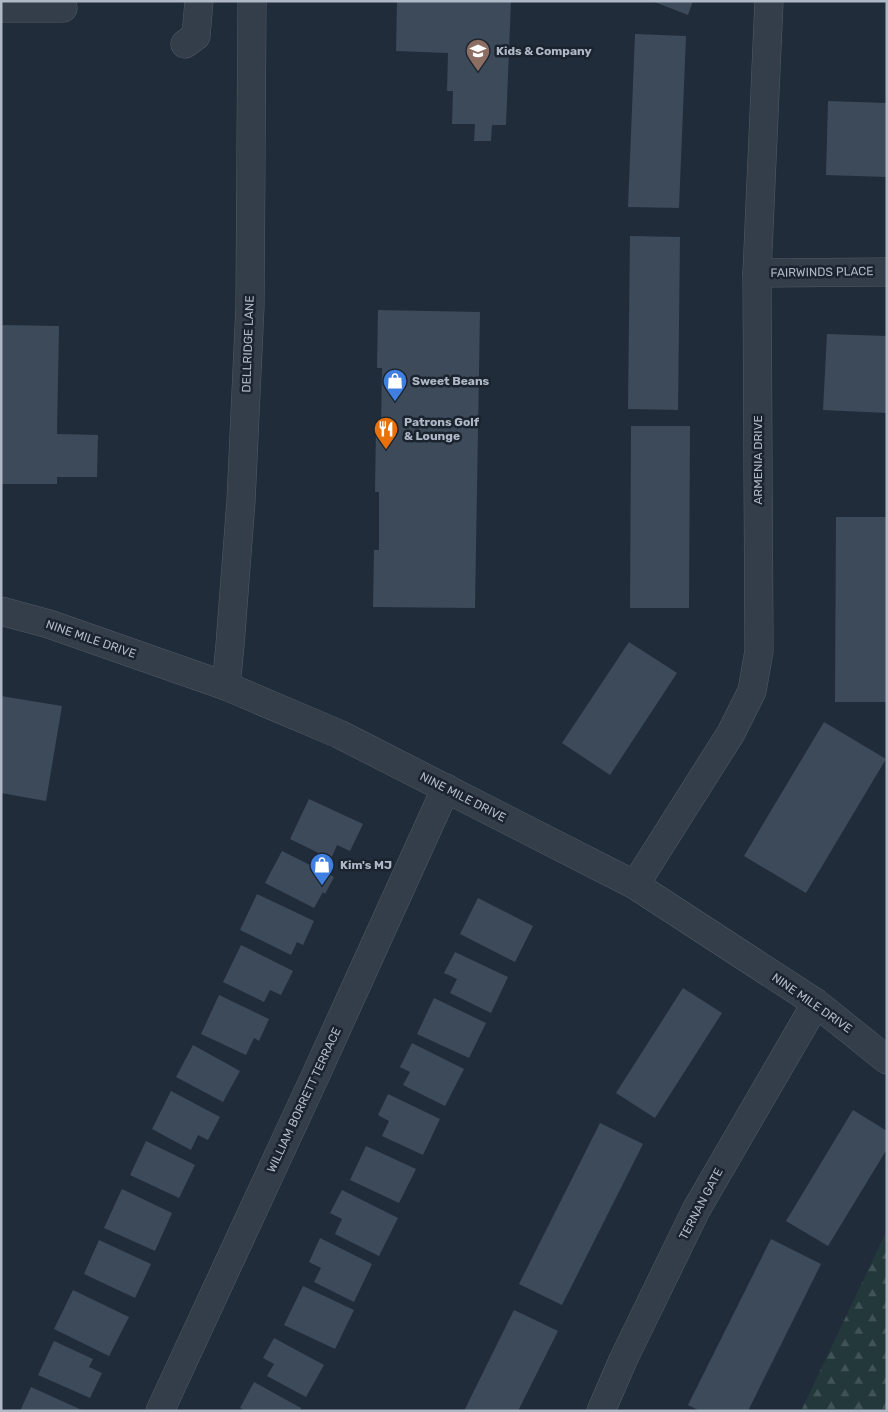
<svg xmlns="http://www.w3.org/2000/svg" width="888" height="1412" font-family="Rubik,sans-serif">
<style>
.forest{fill:url(#forest-firs)}
.building{fill:#3d4a59}
.lines{fill:none;stroke-linecap:round;stroke-linejoin:round}
.minor-casing{stroke:#525b68;stroke-width:29}
.minor{stroke:#343d4a;stroke-width:28}
.labels{text-anchor:middle;dominant-baseline:central;stroke-width:5;stroke-linejoin:round;paint-order:stroke}
.poi-label{font-size:12px;font-weight:bold;fill:#afb8c6;stroke:#1a232e;text-anchor:start}
.street-label{font-size:12px;fill:#afb8c6;stroke:#1a232e}
</style>
<defs>
<pattern id="forest-firs" width="22" height="20" patternUnits="userSpaceOnUse" patternTransform="scale(1.25)"><rect width="22" height="20" fill="#23383b"/><path d="M5 1l3.5 6h-7zM16 11l3.5 6h-7z" fill="#405356"/></pattern>
</defs>
<rect width="100%" height="100%" fill="#212c3a"/>
<path class="forest" d="M 887,1230 L 887,1411 L 801,1411 Z"/>
<g class="building">
<path d="M 397,1 L 511,1 L 506,125 L 492,125 L 491,141 L 474,141 L 475,124 L 452,124 L 453,91 L 447,91 L 448,53 L 396,51 Z"/>
<path d="M 652,1 L 693,1 L 688,15 Z"/>
<path d="M 635,34 L 686,36 L 679,208 L 628,207 Z"/>
<path d="M 828,101 L 887,103 L 887,177 L 826,175 Z"/>
<path d="M 630,236 L 680,237 L 678,410 L 628,409 Z"/>
<path d="M 378,310 L 480,312 L 475,608 L 373,607 L 374,550 L 379,550 L 379,492 L 375,492 L 376,427 L 381,427 L 382,368 L 377,368 Z"/>
<path d="M 1,325 L 59,326 L 57,434 L 98,435 L 97,477 L 57,477 L 57,484 L 1,484 Z"/>
<path d="M 827,334 L 887,336 L 887,413 L 823,410 Z"/>
<path d="M 631,426 L 690,426 L 689,608 L 630,608 Z"/>
<path d="M 836,517 L 887,517 L 887,702 L 835,702 Z"/>
<path d="M 629,642 L 677,673 L 610,775 L 562,743 Z"/>
<path d="M 1,696 L 62,706 L 46,801 L 1,793 Z"/>
<path d="M 824,722 L 886,759 L 806,893 L 744,856 Z"/>
<path d="M 309,799 L 363,824 L 350,851 L 337,845 L 331,859 L 290,839 Z"/>
<path d="M 282,851 L 334,877 L 325,894 L 323,892 L 314,908 L 265,883 Z"/>
<path d="M 257,894 L 314,921 L 303,945 L 297,942 L 291,955 L 240,930 Z"/>
<path d="M 478,898 L 533,926 L 515,962 L 460,934 Z"/>
<path d="M 241,945 L 293,971 L 281,995 L 270,990 L 264,1002 L 223,982 Z"/>
<path d="M 455,952 L 508,977 L 491,1013 L 450,993 L 457,979 L 444,973 Z"/>
<path d="M 683,988 L 722,1013 L 655,1118 L 616,1093 Z"/>
<path d="M 219,995 L 269,1019 L 259,1041 L 254,1038 L 246,1055 L 201,1034 Z"/>
<path d="M 434,998 L 486,1023 L 469,1058 L 417,1034 Z"/>
<path d="M 412,1043 L 464,1069 L 445,1106 L 403,1085 L 410,1072 L 400,1067 Z"/>
<path d="M 193,1045 L 240,1071 L 223,1102 L 176,1077 Z"/>
<path d="M 171,1091 L 220,1117 L 208,1140 L 198,1135 L 191,1150 L 152,1129 Z"/>
<path d="M 388,1094 L 440,1119 L 423,1155 L 382,1136 L 389,1121 L 378,1115 Z"/>
<path d="M 853,1110 L 887,1131 L 887,1149 L 828,1246 L 786,1221 Z"/>
<path d="M 600,1123 L 643,1144 L 562,1305 L 519,1284 Z"/>
<path d="M 146,1141 L 195,1165 L 179,1198 L 130,1175 Z"/>
<path d="M 366,1146 L 416,1169 L 399,1203 L 350,1180 Z"/>
<path d="M 122,1189 L 172,1213 L 155,1251 L 104,1228 Z"/>
<path d="M 342,1190 L 398,1218 L 379,1256 L 335,1234 L 342,1219 L 330,1213 Z"/>
<path d="M 320,1238 L 372,1264 L 354,1302 L 314,1282 L 321,1268 L 309,1262 Z"/>
<path d="M 771,1239 L 821,1264 L 748,1411 L 700,1411 L 688,1405 Z"/>
<path d="M 99,1240 L 151,1264 L 135,1298 L 84,1274 Z"/>
<path d="M 303,1286 L 354,1310 L 335,1349 L 284,1325 Z"/>
<path d="M 73,1290 L 129,1317 L 109,1356 L 54,1329 Z"/>
<path d="M 514,1310 L 558,1331 L 518,1411 L 464,1411 Z"/>
<path d="M 274,1338 L 324,1365 L 306,1397 L 267,1376 L 274,1364 L 263,1358 Z"/>
<path d="M 54,1341 L 93,1359 L 89,1367 L 102,1373 L 90,1398 L 38,1375 Z"/>
<path d="M 254,1382 L 301,1408 L 300,1411 L 246,1411 L 240,1408 Z"/>
<path d="M 31,1387 L 84,1411 L 20,1411 Z"/>
</g>
<g class="lines">
<defs>
<g id="minor">
<path d="M 1,8 L 63,8"/>
<path d="M 185,44 L 196,36 L 199,1"/>
<path d="M 757,273 L 887,272"/>
<path d="M 1,611 L 49,624 L 226,686 L 339,734 L 635,885 L 816,1003 L 887,1060"/>
<path d="M 226,686 L 230,645 L 241,501 L 250,306 L 252,1"/>
<path d="M 635,885 L 731,733 L 752,691 L 759,651 L 757,273 L 769,1"/>
<path d="M 160,1411 L 313,1081 L 446,788"/>
<path d="M 601,1411 L 623,1360 L 696,1210 L 816,1003"/>
</g>
</defs>
<use href="#minor" class="minor-casing"/>
<use href="#minor" class="minor"/>
</g>
<defs>
<symbol id="school-pin" viewBox="-11 -11 22 30"><path d="M0 17L-7.5 6A9.5 9.5 0 1 1 7.5 6Z" fill="#8d6e63" stroke="#1a232e"/><path d="M0-5L7-2L0 1L-7-2ZM-4 1L0 2.5L4 1V4Q0 6-4 4Z" fill="#fff"/></symbol>
<symbol id="shop-pin" viewBox="-11 -11 22 30"><path d="M0 17L-7.5 6A9.5 9.5 0 1 1 7.5 6Z" fill="#3f7fe0" stroke="#1a232e"/><path d="M-5-2.5h2.3a2.7 3.5 0 0 1 5.4 0H5L5.5 6h-11ZM-1.5-2.5h3a1.5 2.3 0 0 0-3 0Z" fill="#fff"/></symbol>
<symbol id="restaurant-pin" viewBox="-11 -11 22 30"><path d="M0 17L-7.5 6A9.5 9.5 0 1 1 7.5 6Z" fill="#e8710a" stroke="#1a232e"/><path d="M-5-6h1v4h1v-4h1v4h1v-4h1v5L-1.5 .5V6h-2V.5L-5-1ZM5-6V6H3V1.5H1.5Q1.5-4 5-6Z" fill="#fff"/></symbol>
</defs>
<g fill-rule="evenodd">
<use href="#school-pin" x="464" y="37" width="28" height="38"/>
<use href="#shop-pin" x="381" y="367" width="28" height="38"/>
<use href="#restaurant-pin" x="372" y="415" width="28" height="38"/>
<use href="#shop-pin" x="308" y="851" width="28" height="38"/>
</g>
<g class="labels">
<g class="poi-label">
<text x="496" y="51">Kids &amp; Company</text>
<text x="412" y="381">Sweet Beans</text>
<text x="404" y="422">Patrons Golf<tspan x="404" dy="14">&amp; Lounge</tspan></text>
<text x="340" y="865">Kim's MJ</text>
</g>
<g class="street-label">
<text transform="translate(822 272) rotate(-1)">FAIRWINDS PLACE</text>
<text transform="translate(248 344) rotate(-88)">DELLRIDGE LANE</text>
<text transform="translate(758 460) rotate(-90)">ARMENIA DRIVE</text>
<text transform="translate(91 639) rotate(19)">NINE MILE DRIVE</text>
<text transform="translate(463 797) rotate(27)">NINE MILE DRIVE</text>
<text transform="translate(812 1003) rotate(35)">NINE MILE DRIVE</text>
<text transform="translate(304 1100) rotate(-65)">WILLIAM BORRETT TERRACE</text>
<text transform="translate(701 1204) rotate(-62)">TERNAN GATE</text>
</g>
</g>
<rect width="888" height="1412" fill="none" stroke="#afb8c6" stroke-width="5"/>
</svg>
